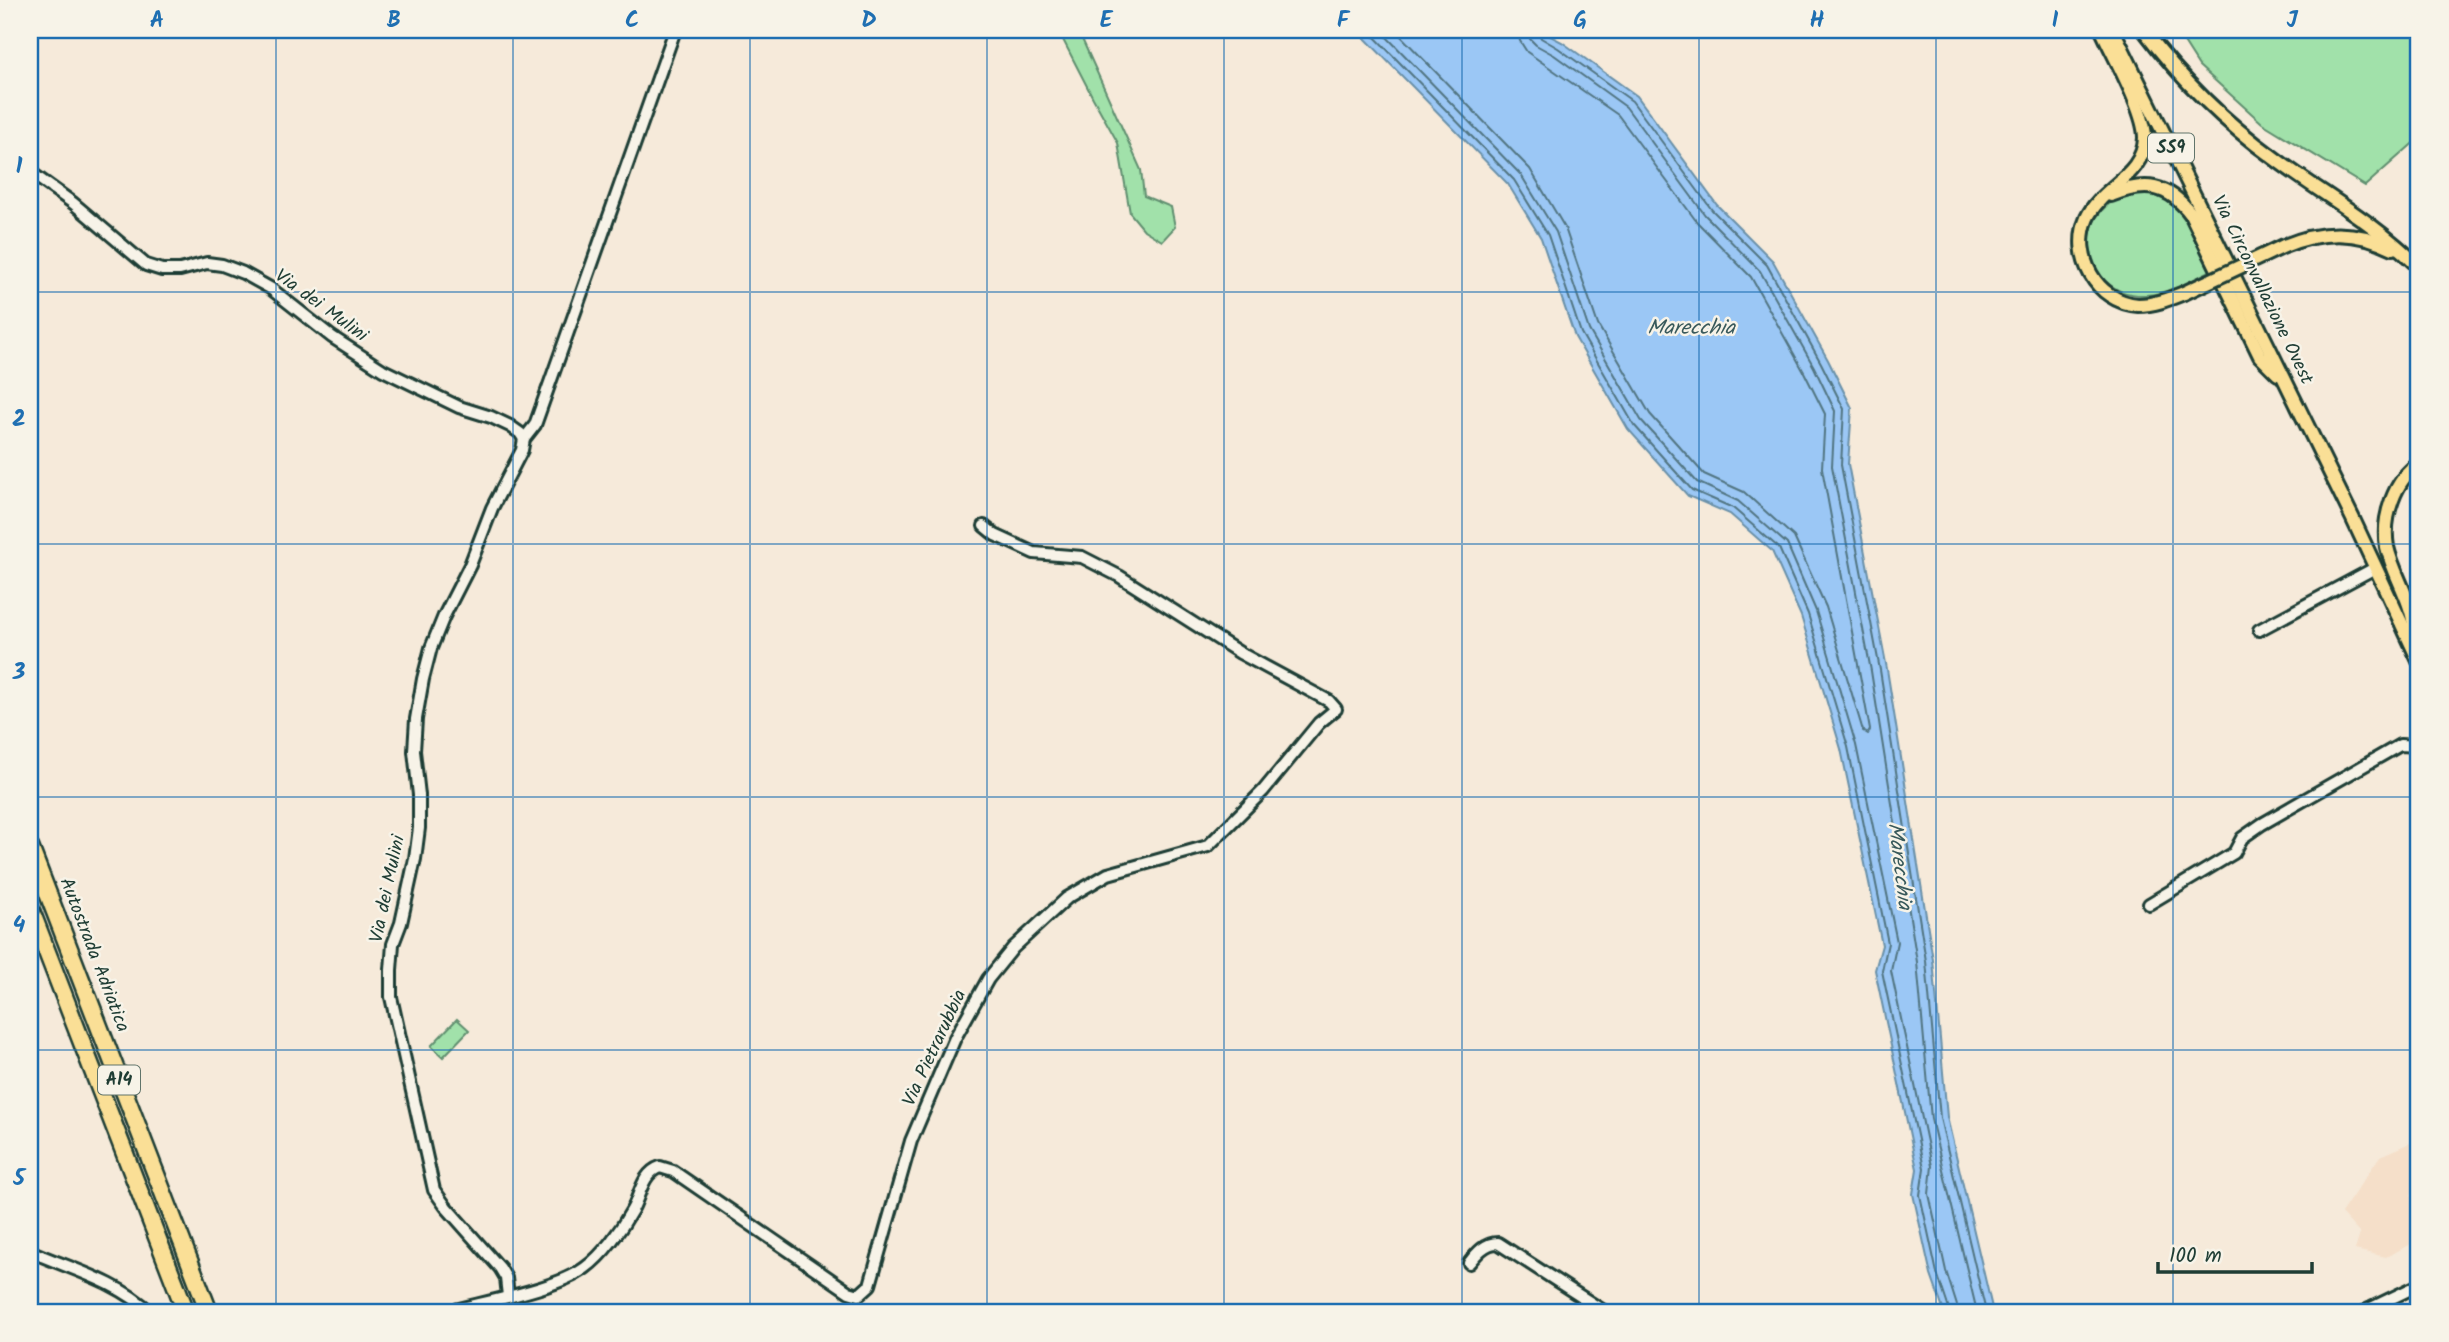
<svg xmlns="http://www.w3.org/2000/svg" width="2449" height="1342" font-family="Kalam,sans-serif">
<style>
.built{fill:#f5dfc9}
.green{fill:#a1e1aa;stroke:#608f6f;stroke-width:2}
.water{fill:#9bc7f5;stroke:#6990a8;stroke-width:2}
.lines{fill:none;stroke-linecap:round;stroke-linejoin:round}
.shore{stroke:#517481;stroke-width:2}
.minor-casing{stroke:#1f3d34;stroke-width:16}
.major-casing{stroke:#1f3d34;stroke-width:18}
.highway-casing{stroke:#1f3d34;stroke-width:21}
.minor{stroke:#f7f3e8;stroke-width:10}
.major{stroke:#fadf96;stroke-width:12}
.highway{stroke:#fadf96;stroke-width:16}
.major-bridge-casing{stroke:#1f3d34;stroke-width:18;stroke-linecap:butt}
.major-bridge{stroke:#fadf96;stroke-width:12}
.grid{fill:none;stroke:#1f6fb2;stroke-width:2;stroke-opacity:0.55}
.labels{text-anchor:middle;dominant-baseline:central;stroke-width:5;stroke-linejoin:round;paint-order:stroke}
.shield{fill:#f7f3e8;stroke:#60746a;stroke-width:2}
.shield-label{font-size:18px;font-weight:bold;fill:#1f3d34}
.street-label{font-size:19px;fill:#1f3d34;stroke:#f7f3e8}
.water-label{font-size:21px;font-style:italic;fill:#38595b;stroke:#f7f3e8}
.neatline{fill:none;stroke:#1f6fb2;stroke-width:2.5}
.grid-label{font-size:23px;text-anchor:middle;font-weight:bold;fill:#1f6fb2}
</style>
<rect width="100%" height="100%" fill="#f6eada"/>
<filter id="ink" filterUnits="userSpaceOnUse"><feTurbulence type="fractalNoise" baseFrequency=".0143" numOctaves="2"/><feDisplacementMap in="SourceGraphic" scale="14" xChannelSelector="R" yChannelSelector="G"/><feConvolveMatrix kernelMatrix="1 2 1 2 8 2 1 2 1" color-interpolation-filters="sRGB"/></filter>
<g filter="url(#ink)">
<path class="built" d="M 2419,1139 L 2419,1184 L 2411,1196 L 2412,1204 L 2419,1215 L 2419,1240 L 2386,1257 L 2355,1250 L 2360,1234 L 2341,1213 L 2380,1156 Z"/>
<g class="green">
<path d="M 1058,30 L 1078,30 L 1141,170 L 1144,196 L 1171,207 L 1175,227 L 1162,241 L 1144,230 L 1130,213 L 1118,143 L 1093,98 Z"/>
<path d="M 2176,30 L 2419,30 L 2419,138 L 2365,186 L 2262,123 L 2199,66 Z"/>
<path d="M 2147,192 C 2190,203 2195,234 2212,270 C 2191,280 2169,294 2146,295 C 2076,298 2065,195 2147,192 Z"/>
<path d="M 457,1019 L 469,1030 L 443,1057 L 431,1046 Z"/>
</g>
<path class="water" d="M 1357,30 L 1539,30 L 1562,42 L 1637,96 L 1717,205 L 1773,261 L 1828,360 L 1852,408 L 1848,464 L 1887,669 L 1933,960 L 1947,1117 L 1993,1312 L 1944,1312 L 1931,1275 L 1913,1194 L 1917,1169 L 1875,970 L 1882,945 L 1841,749 L 1801,616 L 1772,551 L 1730,514 L 1688,496 L 1628,429 L 1575,337 L 1541,238 L 1508,184 Z"/>
<g class="lines">
<g class="shore">
<path d="M 1368,30 L 1514,180 L 1548,235 L 1581,333 L 1634,425 L 1692,490 L 1733,508 L 1779,548 L 1808,614 L 1848,747 L 1888,943 L 1882,971 L 1924,1168 L 1920,1195 L 1937,1273 L 1950,1312"/>
<path d="M 1380,30 L 1521,175 L 1556,232 L 1589,330 L 1641,420 L 1697,482 L 1738,501 L 1787,544 L 1816,611 L 1856,745 L 1897,942 L 1891,971 L 1932,1166 L 1929,1194 L 1946,1271 L 1959,1312"/>
<path d="M 1395,30 L 1530,169 L 1565,228 L 1598,325 L 1650,414 L 1704,474 L 1744,492 L 1794,537 L 1826,607 L 1863,731 L 1868,734 L 1870,730 L 1822,468 L 1825,414 L 1804,372 L 1751,277 L 1697,222 L 1618,115 L 1527,52 L 1520,41 L 1518,30"/>
<path d="M 1529,30 L 1530,39 L 1536,45 L 1554,55 L 1626,107 L 1705,215 L 1760,271 L 1814,367 L 1835,411 L 1832,466 L 1871,671 L 1917,962 L 1931,1119 L 1977,1312"/>
<path d="M 1538,30 L 1541,38 L 1558,48 L 1632,101 L 1712,210 L 1767,265 L 1821,363 L 1844,409 L 1841,465 L 1880,670 L 1926,961 L 1940,1118 L 1986,1312"/>
</g>
<defs>
<g id="minor">
<path d="M 30,172 L 73,203 L 146,265 L 162,270 L 180,270 L 207,263 L 222,265 L 243,273 L 270,288 L 332,337 L 383,370 L 459,407 L 491,417 L 510,426 L 520,433 L 524,439"/>
<path d="M 2259,630 L 2375,568"/>
<path d="M 2149,904 L 2234,853 L 2242,838 L 2262,824 L 2400,745 L 2419,746"/>
<path d="M 30,1251 C 70,1269 118,1281 150,1312"/>
<path d="M 1469,1263 C 1477,1253 1485,1243 1498,1243 L 1605,1312"/>
<path d="M 508,1296 L 506,1278 L 500,1268 L 446,1207 L 434,1190 L 391,997 L 391,970 L 393,944 L 401,923 L 415,859 L 419,828 L 419,795 L 414,751 L 416,719 L 423,679 L 431,648 L 444,616 L 470,565 L 492,508 L 522,450 L 524,439 L 535,425 L 675,30"/>
<path d="M 2367,1310 L 2419,1285"/>
<path d="M 447,1312 C 483,1302 557,1289 585,1268 C 603,1255 621,1230 632,1210 C 640,1196 642,1173 660,1167 L 673,1171 L 849,1292 L 859,1295 L 870,1285 L 911,1141 L 955,1038 L 988,979 L 1013,948 L 1067,898 L 1108,874 L 1208,846 L 1263,791 L 1319,723 L 1336,709 L 1329,701 L 1240,653 L 1119,576 L 1082,557 L 1034,553 L 995,535 L 984,526"/>
</g>
<g id="major">
<path d="M 2102,30 C 2114,57 2145,111 2145,138 C 2144,176 2101,187 2087,218 C 2071,255 2096,302 2138,305 C 2154,305 2169,299 2184,293"/>
<path d="M 2113,30 L 2352,517 L 2419,661"/>
<path d="M 2144,30 C 2181,79 2224,122 2274,158 C 2322,194 2374,222 2416,264"/>
<path d="M 2111,195 C 2145,181 2168,184 2191,214 L 2260,356 L 2278,374"/>
<path d="M 2284,246 C 2322,230 2357,230 2393,248"/>
<path d="M 2415,648 C 2414,640 2415,633 2414,626 C 2411,599 2393,574 2387,547 C 2382,518 2394,480 2419,464"/>
</g>
<g id="highway">
<path d="M 30,847 L 209,1312"/>
<path d="M 30,908 L 186,1312"/>
</g>
</defs>
<use href="#minor" class="minor-casing"/>
<use href="#major" class="major-casing"/>
<use href="#highway" class="highway-casing"/>
<use href="#minor" class="minor"/>
<use href="#major" class="major"/>
<use href="#highway" class="highway"/>
<defs>
<path id="major-bridge" d="M 2184,293 L 2284,246"/>
</defs>
<use href="#major-bridge" class="major-bridge-casing"/>
<use href="#major-bridge" class="major-bridge"/>
</g>
</g>
<path class="grid" d="M 276,30 L 276,1312M 513,30 L 513,1312M 750,30 L 750,1312M 987,30 L 987,1312M 1224,30 L 1224,1312M 1462,30 L 1462,1312M 1699,30 L 1699,1312M 1936,30 L 1936,1312M 2173,30 L 2173,1312M 30,292 L 2419,292M 30,544 L 2419,544M 30,797 L 2419,797M 30,1050 L 2419,1050"/>
<g class="labels">
<g class="shield">
<rect x="2148" y="133.5" width="46" height="29" rx="5"/>
<rect x="98" y="1065.5" width="42" height="29" rx="5"/>
</g>
<g class="shield-label">
<text x="2171" y="148">SS9</text>
<text x="119" y="1080">A14</text>
</g>
<g class="street-label">
<text transform="translate(2262 290) rotate(64)">Via Circonvallazione Ovest</text>
<text transform="translate(321 306) rotate(36)">Via dei Mulini</text>
<text transform="translate(388 889) rotate(-78)">Via dei Mulini</text>
<text transform="translate(94 955) rotate(69)">Autostrada Adriatica</text>
<text transform="translate(935 1048) rotate(-65)">Via Pietrarubbia</text>
</g>
<g class="water-label">
<text x="1691" y="328">Marecchia</text>
<text transform="translate(1899 866) rotate(83)">Marecchia</text>
</g>
</g>
<rect width="2449" height="1342" fill="none" stroke="#f7f3e8" stroke-width="77"/>
<path d="M2158 1262v10h154v-10" fill="none" stroke="#1f3d34" stroke-width="3.5"/>
<text x="2169" y="1262" font-size="21" fill="#1f3d34" stroke="#f7f3e8" stroke-width="5" paint-order="stroke">100 m</text>
<rect x="38" y="38" width="2372" height="1266" class="neatline"/>
<g class="grid-label">
<text x="157" y="27">A</text>
<text x="394" y="27">B</text>
<text x="632" y="27">C</text>
<text x="869" y="27">D</text>
<text x="1106" y="27">E</text>
<text x="1343" y="27">F</text>
<text x="1580" y="27">G</text>
<text x="1817" y="27">H</text>
<text x="2055" y="27">I</text>
<text x="2292" y="27">J</text>
<text x="19" y="173">1</text>
<text x="19" y="426">2</text>
<text x="19" y="679">3</text>
<text x="19" y="932">4</text>
<text x="19" y="1185">5</text>
</g>
</svg>
